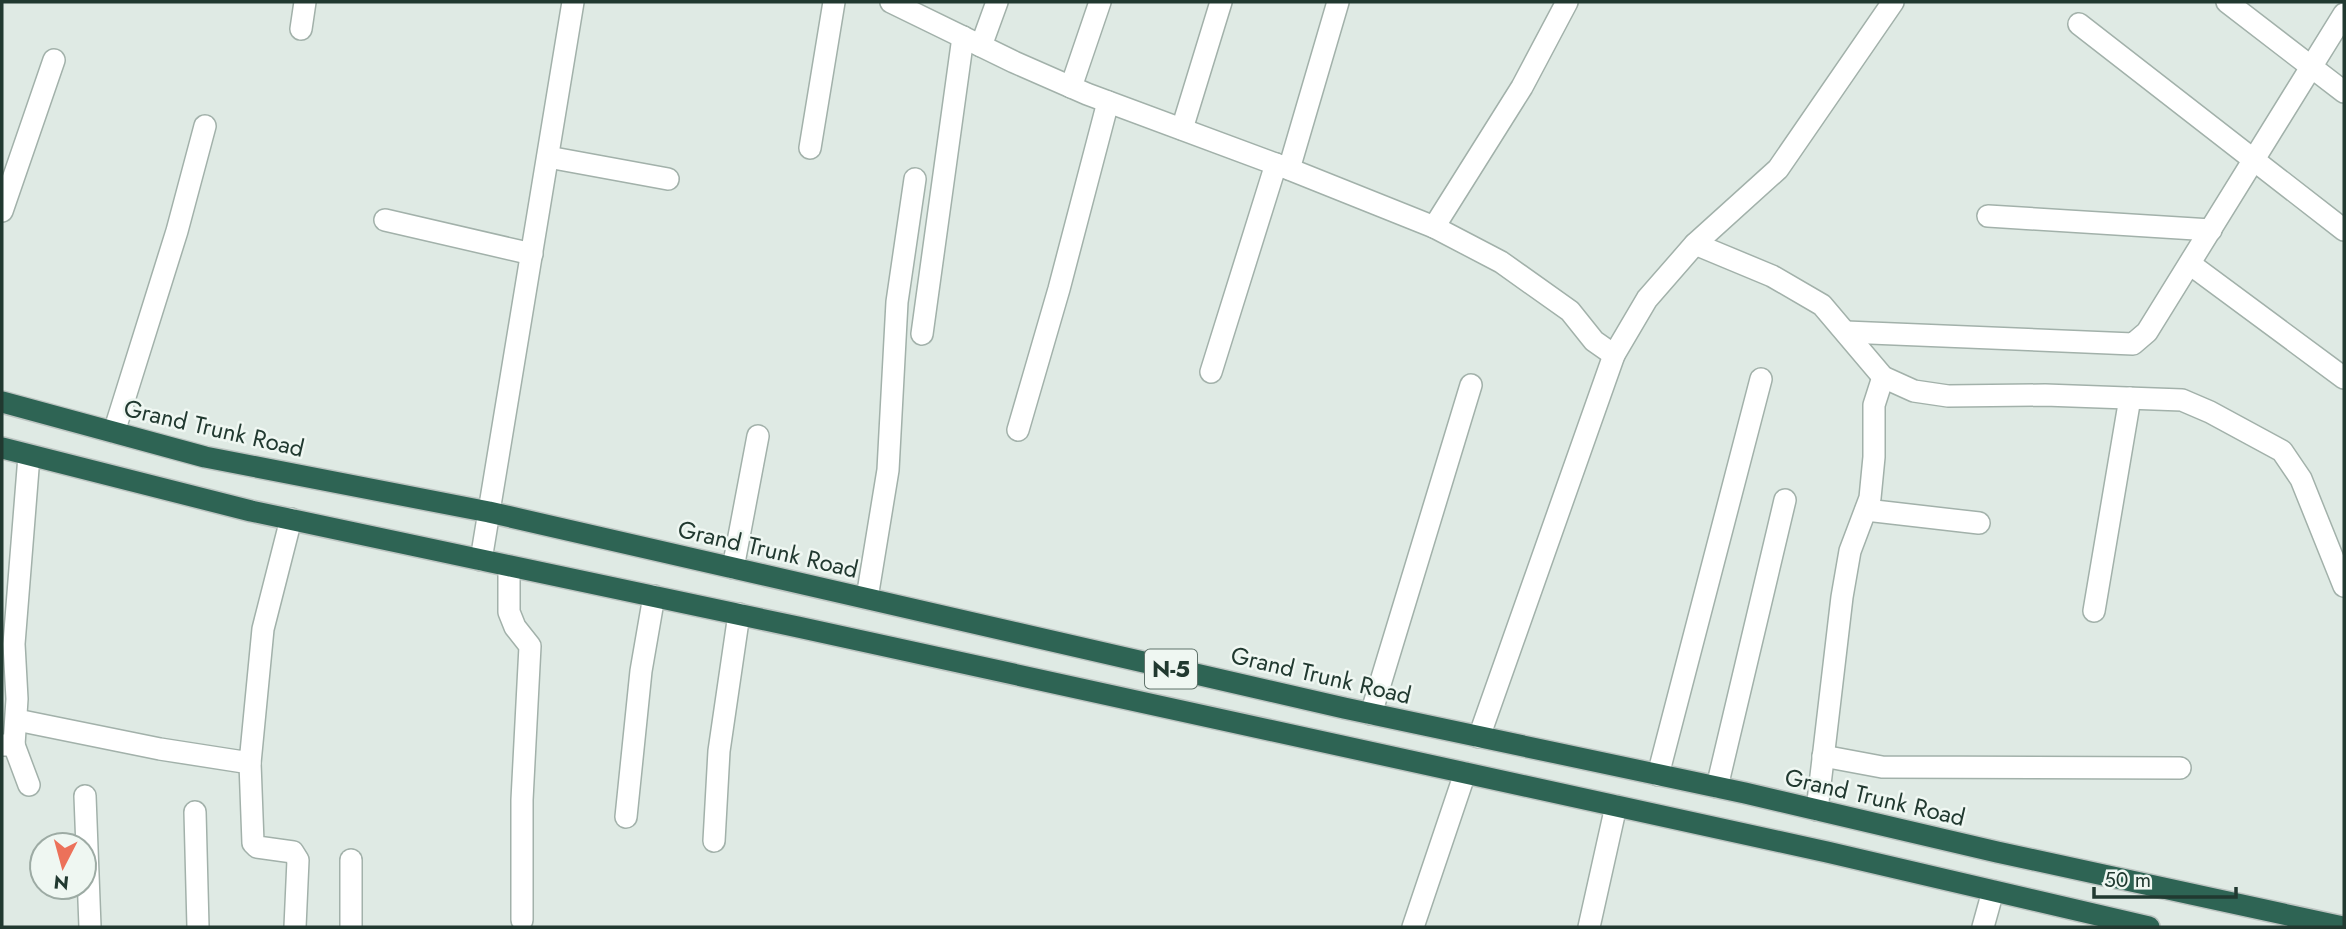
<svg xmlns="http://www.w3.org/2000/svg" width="2346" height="929" font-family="Jost,sans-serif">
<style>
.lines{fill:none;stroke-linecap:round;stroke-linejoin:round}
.minor-casing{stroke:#a2b1aa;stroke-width:24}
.highway-casing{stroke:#bcc4c1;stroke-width:24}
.minor{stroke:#fff;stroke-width:21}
.highway{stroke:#2e6454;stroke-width:21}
.labels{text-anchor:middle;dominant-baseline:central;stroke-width:5;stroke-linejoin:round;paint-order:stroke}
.shield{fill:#eff7f2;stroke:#5f726a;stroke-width:2}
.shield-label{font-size:23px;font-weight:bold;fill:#213930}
.street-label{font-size:24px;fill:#213930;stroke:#eff7f2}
</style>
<rect width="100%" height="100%" fill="#dfeae4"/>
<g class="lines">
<defs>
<g id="minor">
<path d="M 891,2 L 1014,62 L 1087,94 L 1289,169 L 1434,227 L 1501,262 L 1570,311 L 1594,341 L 1614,355"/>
<path d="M 2227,2 L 2344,92"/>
<path d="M 2079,24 L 2344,230"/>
<path d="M 301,29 L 305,2"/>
<path d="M 981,46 L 997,2"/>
<path d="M 1071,87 L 1100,2"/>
<path d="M 1182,129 L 1221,2"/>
<path d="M 810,148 L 834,2"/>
<path d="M 548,157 L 668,179"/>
<path d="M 1289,169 L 1338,2"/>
<path d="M 2,211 L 54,60"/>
<path d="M 1988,216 L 2211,230"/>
<path d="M 385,220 L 532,254"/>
<path d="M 1434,227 L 1522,87 L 1567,2"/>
<path d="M 1695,244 L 1772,276 L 1822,305 L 1883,377 L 1914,391 L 1948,396 L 2045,395 L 2182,400 L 2210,412 L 2282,451 L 2301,479 L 2344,586"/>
<path d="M 2190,264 L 2344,378"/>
<path d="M 1846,332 L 2133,344 L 2147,332 L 2344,14"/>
<path d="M 922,334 L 963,37"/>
<path d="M 1211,372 L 1276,164"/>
<path d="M 1018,430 L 1059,289 L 1108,102"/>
<path d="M 114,432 L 177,231 L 205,126"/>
<path d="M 1866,510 L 1979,523"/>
<path d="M 481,560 L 573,2"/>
<path d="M 509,566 L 509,612 L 515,627 L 530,646 L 522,800 L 522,920"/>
<path d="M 733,568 L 758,436"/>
<path d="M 867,598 L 888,470 L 897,302 L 915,179"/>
<path d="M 2094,611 L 2130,398"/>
<path d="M 1371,714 L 1471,385"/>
<path d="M 17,720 L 160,749 L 250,763 L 263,629 L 291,519"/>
<path d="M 1479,737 L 1614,355 L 1647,299 L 1695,244 L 1778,169 L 1893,2"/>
<path d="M 2,745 L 14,745 L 17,699 L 14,644 L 29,456"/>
<path d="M 14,745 L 29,785"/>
<path d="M 1823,756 L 1882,767 L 2180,768"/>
<path d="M 250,763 L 253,843 L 257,847 L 293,852 L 298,860 L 295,927"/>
<path d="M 1658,775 L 1761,379"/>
<path d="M 1717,787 L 1785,500"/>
<path d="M 85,796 L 90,927"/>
<path d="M 1817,810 L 1842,597 L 1850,551 L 1870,498 L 1874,457 L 1874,405 L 1883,377"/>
<path d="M 195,812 L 198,927"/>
<path d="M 626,817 L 641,671 L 654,596"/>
<path d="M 714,841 L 719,751 L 739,614"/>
<path d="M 351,927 L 351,860"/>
<path d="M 1413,927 L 1465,773"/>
<path d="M 1589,927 L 1616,806"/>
<path d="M 1983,927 L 1993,891"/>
</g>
<g id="highway">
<path d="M 2,402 L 205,457 L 489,512 L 1344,708 L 1745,793 L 1997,852 L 2343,927"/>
<path d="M 2,448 L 251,511 L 798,627 L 1827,852 L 2149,927"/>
</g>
</defs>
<use href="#minor" class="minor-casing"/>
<use href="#highway" class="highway-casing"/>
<use href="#minor" class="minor"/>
<use href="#highway" class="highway"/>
</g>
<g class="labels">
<rect class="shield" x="1145" y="649.5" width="52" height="39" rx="5"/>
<g class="shield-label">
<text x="1171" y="669">N-5</text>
</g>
<g class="street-label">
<text transform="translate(214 428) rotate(13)">Grand Trunk Road</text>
<text transform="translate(768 549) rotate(13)">Grand Trunk Road</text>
<text transform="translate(1321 675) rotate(13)">Grand Trunk Road</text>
<text transform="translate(1875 797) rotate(13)">Grand Trunk Road</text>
</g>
</g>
<rect width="2346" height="929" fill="none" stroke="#213930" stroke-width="7"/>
<g transform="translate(63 866) rotate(186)"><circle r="33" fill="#eff7f2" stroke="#9daba4" stroke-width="2"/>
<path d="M0-5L12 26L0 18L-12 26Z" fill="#ec715a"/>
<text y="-10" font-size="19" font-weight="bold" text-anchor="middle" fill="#213930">N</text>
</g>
<path d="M2094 887v10h142v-10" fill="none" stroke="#213930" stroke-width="3.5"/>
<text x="2104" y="887" font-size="21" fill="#213930" stroke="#eff7f2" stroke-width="5" paint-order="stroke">50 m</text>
</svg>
